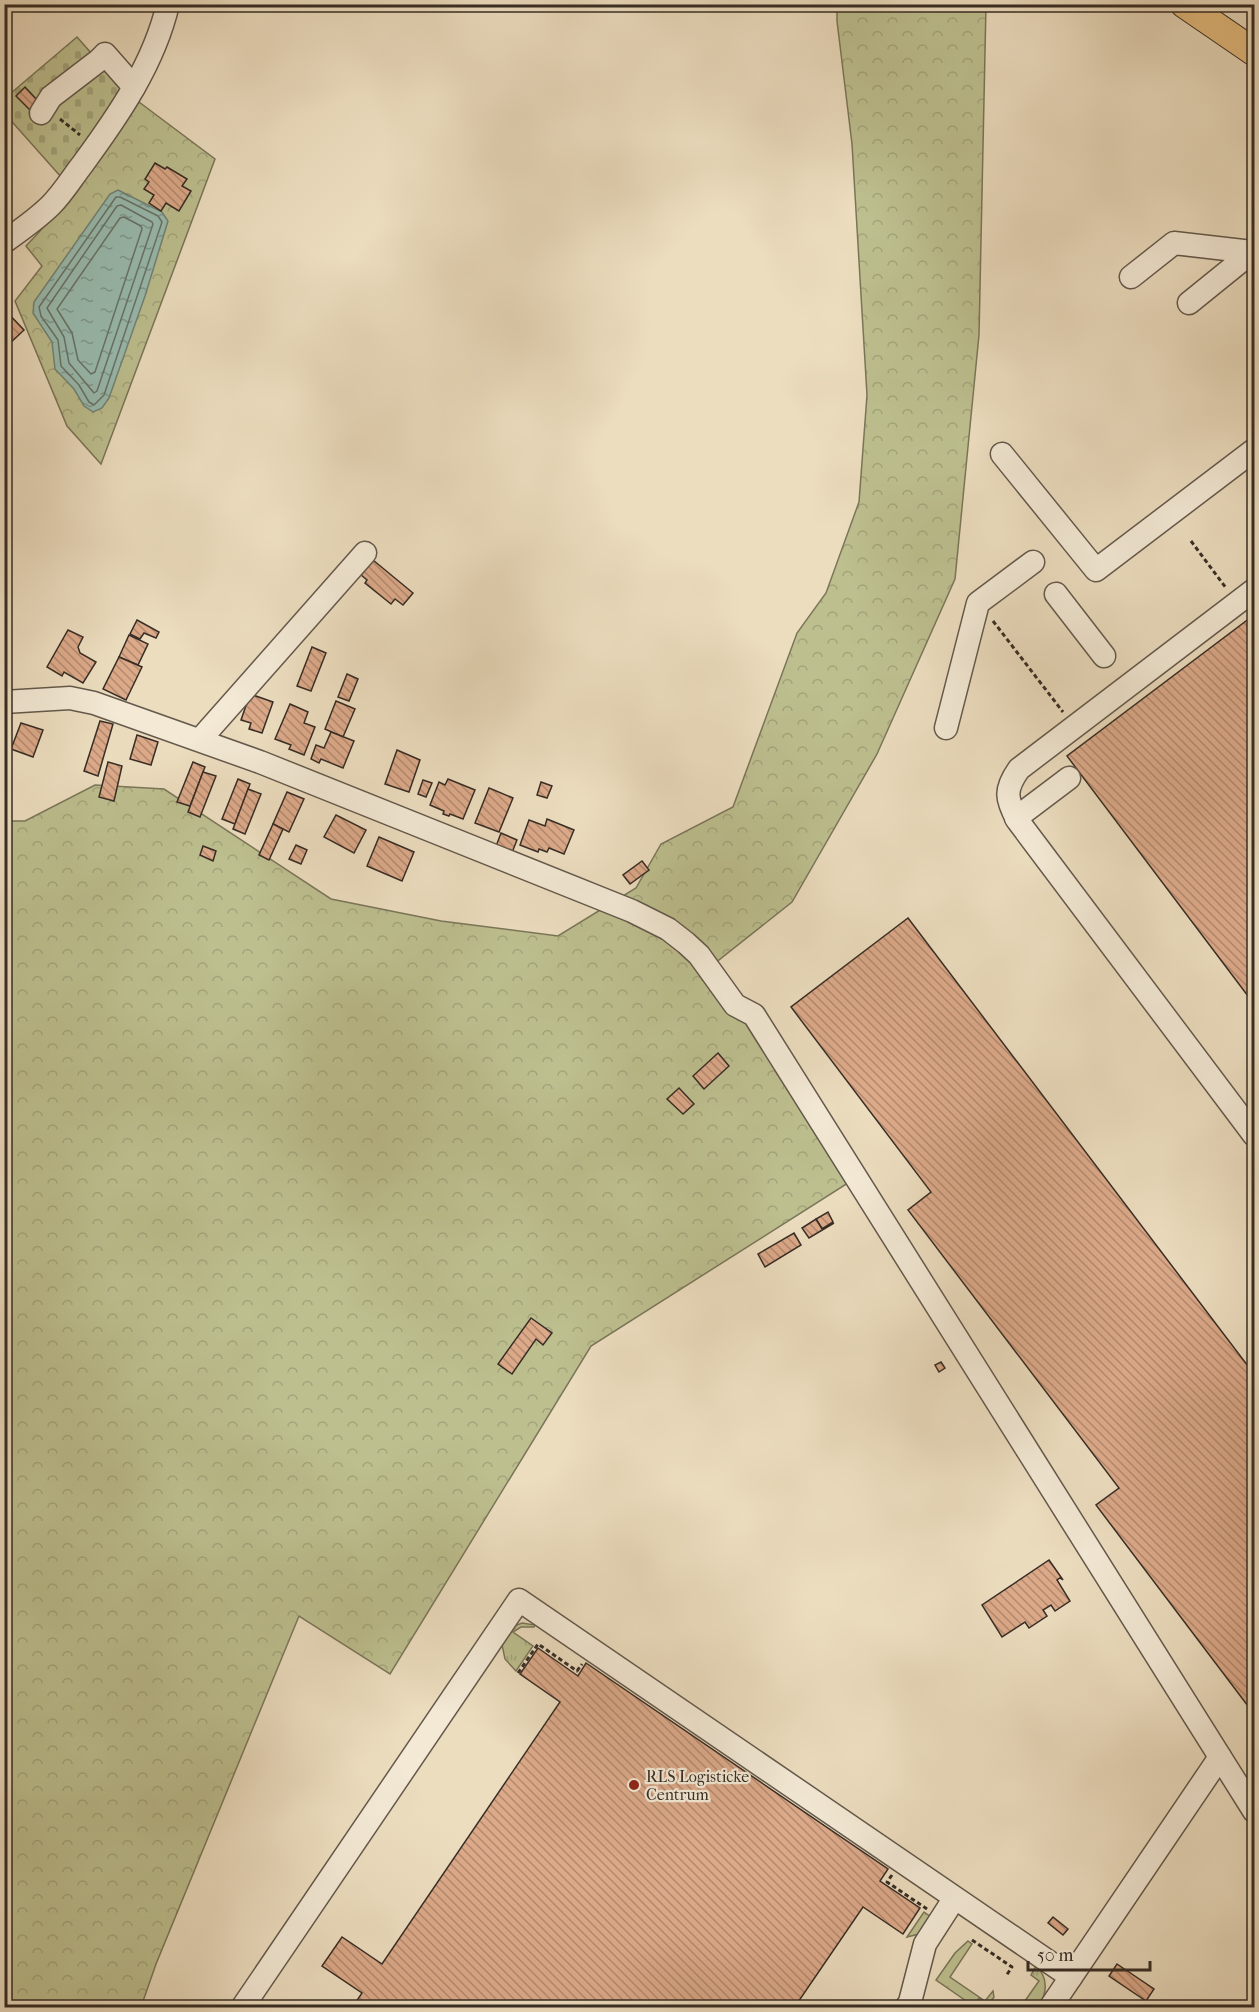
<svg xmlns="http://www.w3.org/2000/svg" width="1259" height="2012" font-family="'IM FELL French Canon',serif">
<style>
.grass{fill:url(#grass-tufts);stroke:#7a765a;stroke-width:1.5}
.forest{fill:url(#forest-crowns);stroke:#7a765a;stroke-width:1.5}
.cemetery{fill:url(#cemetery-stones);stroke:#7a765a;stroke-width:1.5}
.water{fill:url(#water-ripples);stroke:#728378;stroke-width:1.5}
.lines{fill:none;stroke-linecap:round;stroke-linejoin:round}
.shore{stroke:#68746a;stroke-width:1.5}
.building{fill:url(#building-back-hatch);stroke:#372d25;stroke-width:1.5}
.minor-casing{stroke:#64594c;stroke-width:25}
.major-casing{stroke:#372d25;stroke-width:29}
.path{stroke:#372d25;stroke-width:3;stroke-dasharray:4.5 3;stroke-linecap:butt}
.minor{stroke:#f3e9d5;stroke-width:22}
.major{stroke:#e6be80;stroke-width:27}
.poi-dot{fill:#8f2418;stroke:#f3e9d5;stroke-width:2}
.labels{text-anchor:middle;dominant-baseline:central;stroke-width:4.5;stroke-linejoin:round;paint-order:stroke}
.poi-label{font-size:16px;fill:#372d25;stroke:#f3e9d5;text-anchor:start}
</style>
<defs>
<pattern id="grass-tufts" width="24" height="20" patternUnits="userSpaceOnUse" patternTransform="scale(1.5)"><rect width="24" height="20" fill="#bdbf8f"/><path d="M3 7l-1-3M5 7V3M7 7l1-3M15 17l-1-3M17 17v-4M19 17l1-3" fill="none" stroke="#a3a47b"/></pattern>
<pattern id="forest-crowns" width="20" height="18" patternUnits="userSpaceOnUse" patternTransform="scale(1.5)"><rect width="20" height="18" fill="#bdbf8f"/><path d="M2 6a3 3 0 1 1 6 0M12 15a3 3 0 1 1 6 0" fill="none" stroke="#a3a47b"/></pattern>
<pattern id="cemetery-stones" width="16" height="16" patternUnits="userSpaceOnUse" patternTransform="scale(1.5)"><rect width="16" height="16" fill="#bdbf8f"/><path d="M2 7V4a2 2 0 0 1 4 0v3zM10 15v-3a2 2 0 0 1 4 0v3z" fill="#a3a47b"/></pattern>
<pattern id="water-ripples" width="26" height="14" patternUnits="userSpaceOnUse" patternTransform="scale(1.5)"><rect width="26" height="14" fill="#99bcb0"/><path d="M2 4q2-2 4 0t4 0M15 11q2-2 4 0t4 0" fill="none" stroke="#7e998f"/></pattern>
<pattern id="building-back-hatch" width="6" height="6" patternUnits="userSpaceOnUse" patternTransform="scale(1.5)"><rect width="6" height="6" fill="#dca989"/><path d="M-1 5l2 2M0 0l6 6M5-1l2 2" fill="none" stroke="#b38a70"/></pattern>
</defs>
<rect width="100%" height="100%" fill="#ecddbf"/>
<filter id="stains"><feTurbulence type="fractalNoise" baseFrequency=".00333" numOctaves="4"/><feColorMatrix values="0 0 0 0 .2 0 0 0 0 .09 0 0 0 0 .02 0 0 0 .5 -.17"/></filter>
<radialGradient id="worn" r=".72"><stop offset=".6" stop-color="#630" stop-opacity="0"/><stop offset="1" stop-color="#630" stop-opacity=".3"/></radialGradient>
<g class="grass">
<path d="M 522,1623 L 535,1625 L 534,1627 L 521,1627 L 513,1632 L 533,1646 L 516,1671 L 505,1659 L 502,1645 L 514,1626 Z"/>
<path d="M 924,1912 L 931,1917 L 919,1934 L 907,1937 Z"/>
<path d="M 968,1941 L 972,1944 L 950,1977 L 985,2001 L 993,1991 L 994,1997 L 989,2004 L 979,1998 L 973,2007 L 970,2007 L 972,2005 L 936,1980 L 955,1953 Z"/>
<path d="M 1036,1966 C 1049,1978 1047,1994 1038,2007 L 1020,2008 L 1039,1981 L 1031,1975 Z"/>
</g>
<g class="forest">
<path d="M 837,5 L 986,5 L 979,335 L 955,579 L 877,754 L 792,902 L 714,964 L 848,1183 L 591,1346 L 390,1674 L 299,1616 L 156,1964 L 141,2007 L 5,2008 L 5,821 L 25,821 L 95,785 L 164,789 L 331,899 L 441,921 L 558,936 L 636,888 L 661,844 L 733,807 L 797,633 L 826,593 L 859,502 L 867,395 L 852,144 L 837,21 Z"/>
<path d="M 139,102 L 215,159 L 101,464 L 67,426 L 15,301 L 42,266 L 26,246 C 68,203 104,151 139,102 Z"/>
</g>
<path class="cemetery" d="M 77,37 L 122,88 L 62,178 L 5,114 L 4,99 Z"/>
<path class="water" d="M 118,190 L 162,212 L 168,221 L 145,296 L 109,398 L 102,408 L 93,412 L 84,406 L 74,389 L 55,369 L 52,342 L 33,313 L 34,302 L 110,194 Z"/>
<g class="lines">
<g class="shore">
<path d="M 116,197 L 120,197 L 158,216 L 162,222 L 104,395 L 94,405 L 89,402 L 79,385 L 61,366 L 58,340 L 41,316 L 39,307 Z"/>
<path d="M 121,205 L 152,222 L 153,224 L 97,391 L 94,393 L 69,363 L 64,337 L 47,308 L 117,206 Z"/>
<path d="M 124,217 L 141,226 L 142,229 L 95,372 L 91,374 L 78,360 L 72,333 L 57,309 L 120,218 Z"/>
</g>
</g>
<g class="building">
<path d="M 25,87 L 39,102 L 30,110 L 16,96 Z"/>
<path d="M 155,163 L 165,169 L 167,167 L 187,179 L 182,186 L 191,191 L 179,211 L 166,203 L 161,211 L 149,203 L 154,195 L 144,189 L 149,182 L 145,179 Z"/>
<path d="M 4,309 L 24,330 L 7,346 L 4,343 Z"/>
<path d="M 373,560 L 413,593 L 403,605 L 395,599 L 391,604 L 365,583 L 367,580 L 361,575 Z"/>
<path d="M 1254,615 L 1254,1004 L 1067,756 Z"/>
<path d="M 137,620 L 159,632 L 156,638 L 144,633 L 140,639 L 130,634 Z"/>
<path d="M 68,630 L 83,637 L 78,647 L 80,653 L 96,662 L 83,683 L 64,672 L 62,676 L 47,667 Z"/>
<path d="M 129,635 L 148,644 L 138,665 L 119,657 Z"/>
<path d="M 312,647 L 326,653 L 311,691 L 297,686 Z"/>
<path d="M 119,657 L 142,667 L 126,700 L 103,689 Z"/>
<path d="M 347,674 L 358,679 L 349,701 L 338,697 Z"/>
<path d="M 250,694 L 273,702 L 262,733 L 249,729 L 251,723 L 241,720 Z"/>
<path d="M 336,701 L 355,709 L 343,737 L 325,729 Z"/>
<path d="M 290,704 L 308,712 L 304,723 L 315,727 L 304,755 L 289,749 L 291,745 L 275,739 Z"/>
<path d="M 100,721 L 113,724 L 98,776 L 84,771 Z"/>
<path d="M 21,723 L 43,730 L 33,757 L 11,749 Z"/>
<path d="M 331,732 L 354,741 L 343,768 L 321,759 L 319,763 L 311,759 L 316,745 L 324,748 Z"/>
<path d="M 137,735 L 158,742 L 151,765 L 130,759 Z"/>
<path d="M 397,750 L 420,760 L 409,792 L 385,784 Z"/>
<path d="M 108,762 L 122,766 L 114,801 L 99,797 Z"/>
<path d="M 193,762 L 205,767 L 190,806 L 177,802 Z"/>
<path d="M 203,772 L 216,776 L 200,817 L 188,812 Z"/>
<path d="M 238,779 L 250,784 L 235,824 L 222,819 Z"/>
<path d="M 448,779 L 475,790 L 463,819 L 450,814 L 449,816 L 443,814 L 444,811 L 430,805 L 439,782 L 445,785 Z"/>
<path d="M 423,780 L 432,783 L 426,797 L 418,794 Z"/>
<path d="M 541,782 L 552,786 L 547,798 L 537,795 Z"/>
<path d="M 489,788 L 513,798 L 499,832 L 475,823 Z"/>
<path d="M 248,789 L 261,794 L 245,834 L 233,829 Z"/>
<path d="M 287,792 L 304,799 L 289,832 L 273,824 Z"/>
<path d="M 336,815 L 366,830 L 354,853 L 324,837 Z"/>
<path d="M 547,819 L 574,830 L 564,854 L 549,848 L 547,852 L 539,849 L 538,852 L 520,845 L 529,820 L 545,826 Z"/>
<path d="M 273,824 L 283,829 L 269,860 L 259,855 Z"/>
<path d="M 501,833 L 517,840 L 511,855 L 495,849 Z"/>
<path d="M 379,837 L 414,852 L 402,881 L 367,866 Z"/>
<path d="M 296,845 L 307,850 L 301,864 L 289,859 Z"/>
<path d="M 203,846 L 216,851 L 213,861 L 200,855 Z"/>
<path d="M 642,861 L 649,870 L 630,884 L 623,875 Z"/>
<path d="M 908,918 L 1254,1374 L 1254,1714 L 1096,1505 L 1119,1488 L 908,1210 L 931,1192 L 791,1007 Z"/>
<path d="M 718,1053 L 729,1066 L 704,1089 L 693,1076 Z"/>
<path d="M 679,1088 L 694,1104 L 683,1114 L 667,1099 Z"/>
<path d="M 828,1212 L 833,1222 L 822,1229 L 816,1219 Z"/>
<path d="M 816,1219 L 822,1229 L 834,1223 L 809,1238 L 802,1228 Z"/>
<path d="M 794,1233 L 801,1245 L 765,1267 L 758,1254 Z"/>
<path d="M 531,1318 L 552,1333 L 543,1345 L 536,1339 L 512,1374 L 498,1364 Z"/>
<path d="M 941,1362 L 945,1368 L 939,1372 L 935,1365 Z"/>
<path d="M 1049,1560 L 1063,1580 L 1060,1578 L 1057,1580 L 1070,1601 L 1055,1611 L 1051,1605 L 1043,1610 L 1047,1616 L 1029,1628 L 1025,1622 L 1002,1637 L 982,1605 Z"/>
<path d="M 538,1648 L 578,1676 L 586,1663 L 888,1869 L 880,1881 L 920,1908 L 903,1934 L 863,1907 L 794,2008 L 352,2008 L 362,1993 L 322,1966 L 342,1937 L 382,1964 L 560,1702 L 520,1674 Z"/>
<path d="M 1053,1917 L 1068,1929 L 1063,1935 L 1048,1923 Z"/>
<path d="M 1117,1964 L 1154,1989 L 1146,2001 L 1109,1976 Z"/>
</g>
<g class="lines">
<defs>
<g id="minor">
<path d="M 41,113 L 51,97 L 98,61 L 105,54 L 134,87"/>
<path d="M 4,242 C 21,230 37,219 51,205 C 63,193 72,178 82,165 C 118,116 154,64 168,4"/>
<path d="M 1131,277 L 1174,243 L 1252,252"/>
<path d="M 1189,303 L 1252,252 L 1254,255"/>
<path d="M 1002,454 L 1096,570 L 1254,450"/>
<path d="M 1254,590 L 1019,769 C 1004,790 1006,799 1018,821 L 1254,1135"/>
<path d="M 1056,594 L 1104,656"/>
<path d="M 4,702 L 70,698 L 94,703 L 260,762 L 632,911 L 668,929 L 686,943 L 699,955 L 735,1005 L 754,1015 L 1254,1811"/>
<path d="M 946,728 L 978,603 L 1033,562"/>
<path d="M 203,741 L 205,734 L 365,553"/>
<path d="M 1016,818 L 1069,778"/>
<path d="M 242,2008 L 519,1600 L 1071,1977"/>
<path d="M 906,2008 L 910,2002 L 925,1944 L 954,1899"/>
<path d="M 1050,2008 L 1220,1757"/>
</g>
<path id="major" d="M 1184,4 L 1254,52"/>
</defs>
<use href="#minor" class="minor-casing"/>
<use href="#major" class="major-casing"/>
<g class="path">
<path d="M 60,119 L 80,135"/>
<path d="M 1191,541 L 1226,588"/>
<path d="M 993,621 L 1063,712"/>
<path d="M 518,1673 L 538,1644 L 577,1671 L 582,1664"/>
<path d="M 892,1875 L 887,1882 L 927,1909"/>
<path d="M 972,1940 L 1012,1967 L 1006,1976"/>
</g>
<use href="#minor" class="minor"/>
<use href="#major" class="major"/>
</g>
<circle class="poi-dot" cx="634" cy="1785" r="6"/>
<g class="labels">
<g class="poi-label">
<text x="646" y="1776">RLS Logisticke<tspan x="646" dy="18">Centrum</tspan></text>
</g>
</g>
<rect width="1259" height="2012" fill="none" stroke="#ecddbf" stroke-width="24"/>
<rect x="6" y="6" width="1247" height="2000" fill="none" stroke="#372d25" stroke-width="3"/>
<rect x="12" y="12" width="1235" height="1988" fill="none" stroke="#372d25" stroke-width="1.5"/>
<path d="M1028 1961v9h122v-9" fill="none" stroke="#372d25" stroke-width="3"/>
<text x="1037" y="1961" font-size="18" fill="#372d25" stroke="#f3e9d5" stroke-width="4.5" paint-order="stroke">50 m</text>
<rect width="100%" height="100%" filter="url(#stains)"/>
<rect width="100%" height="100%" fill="url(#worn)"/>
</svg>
